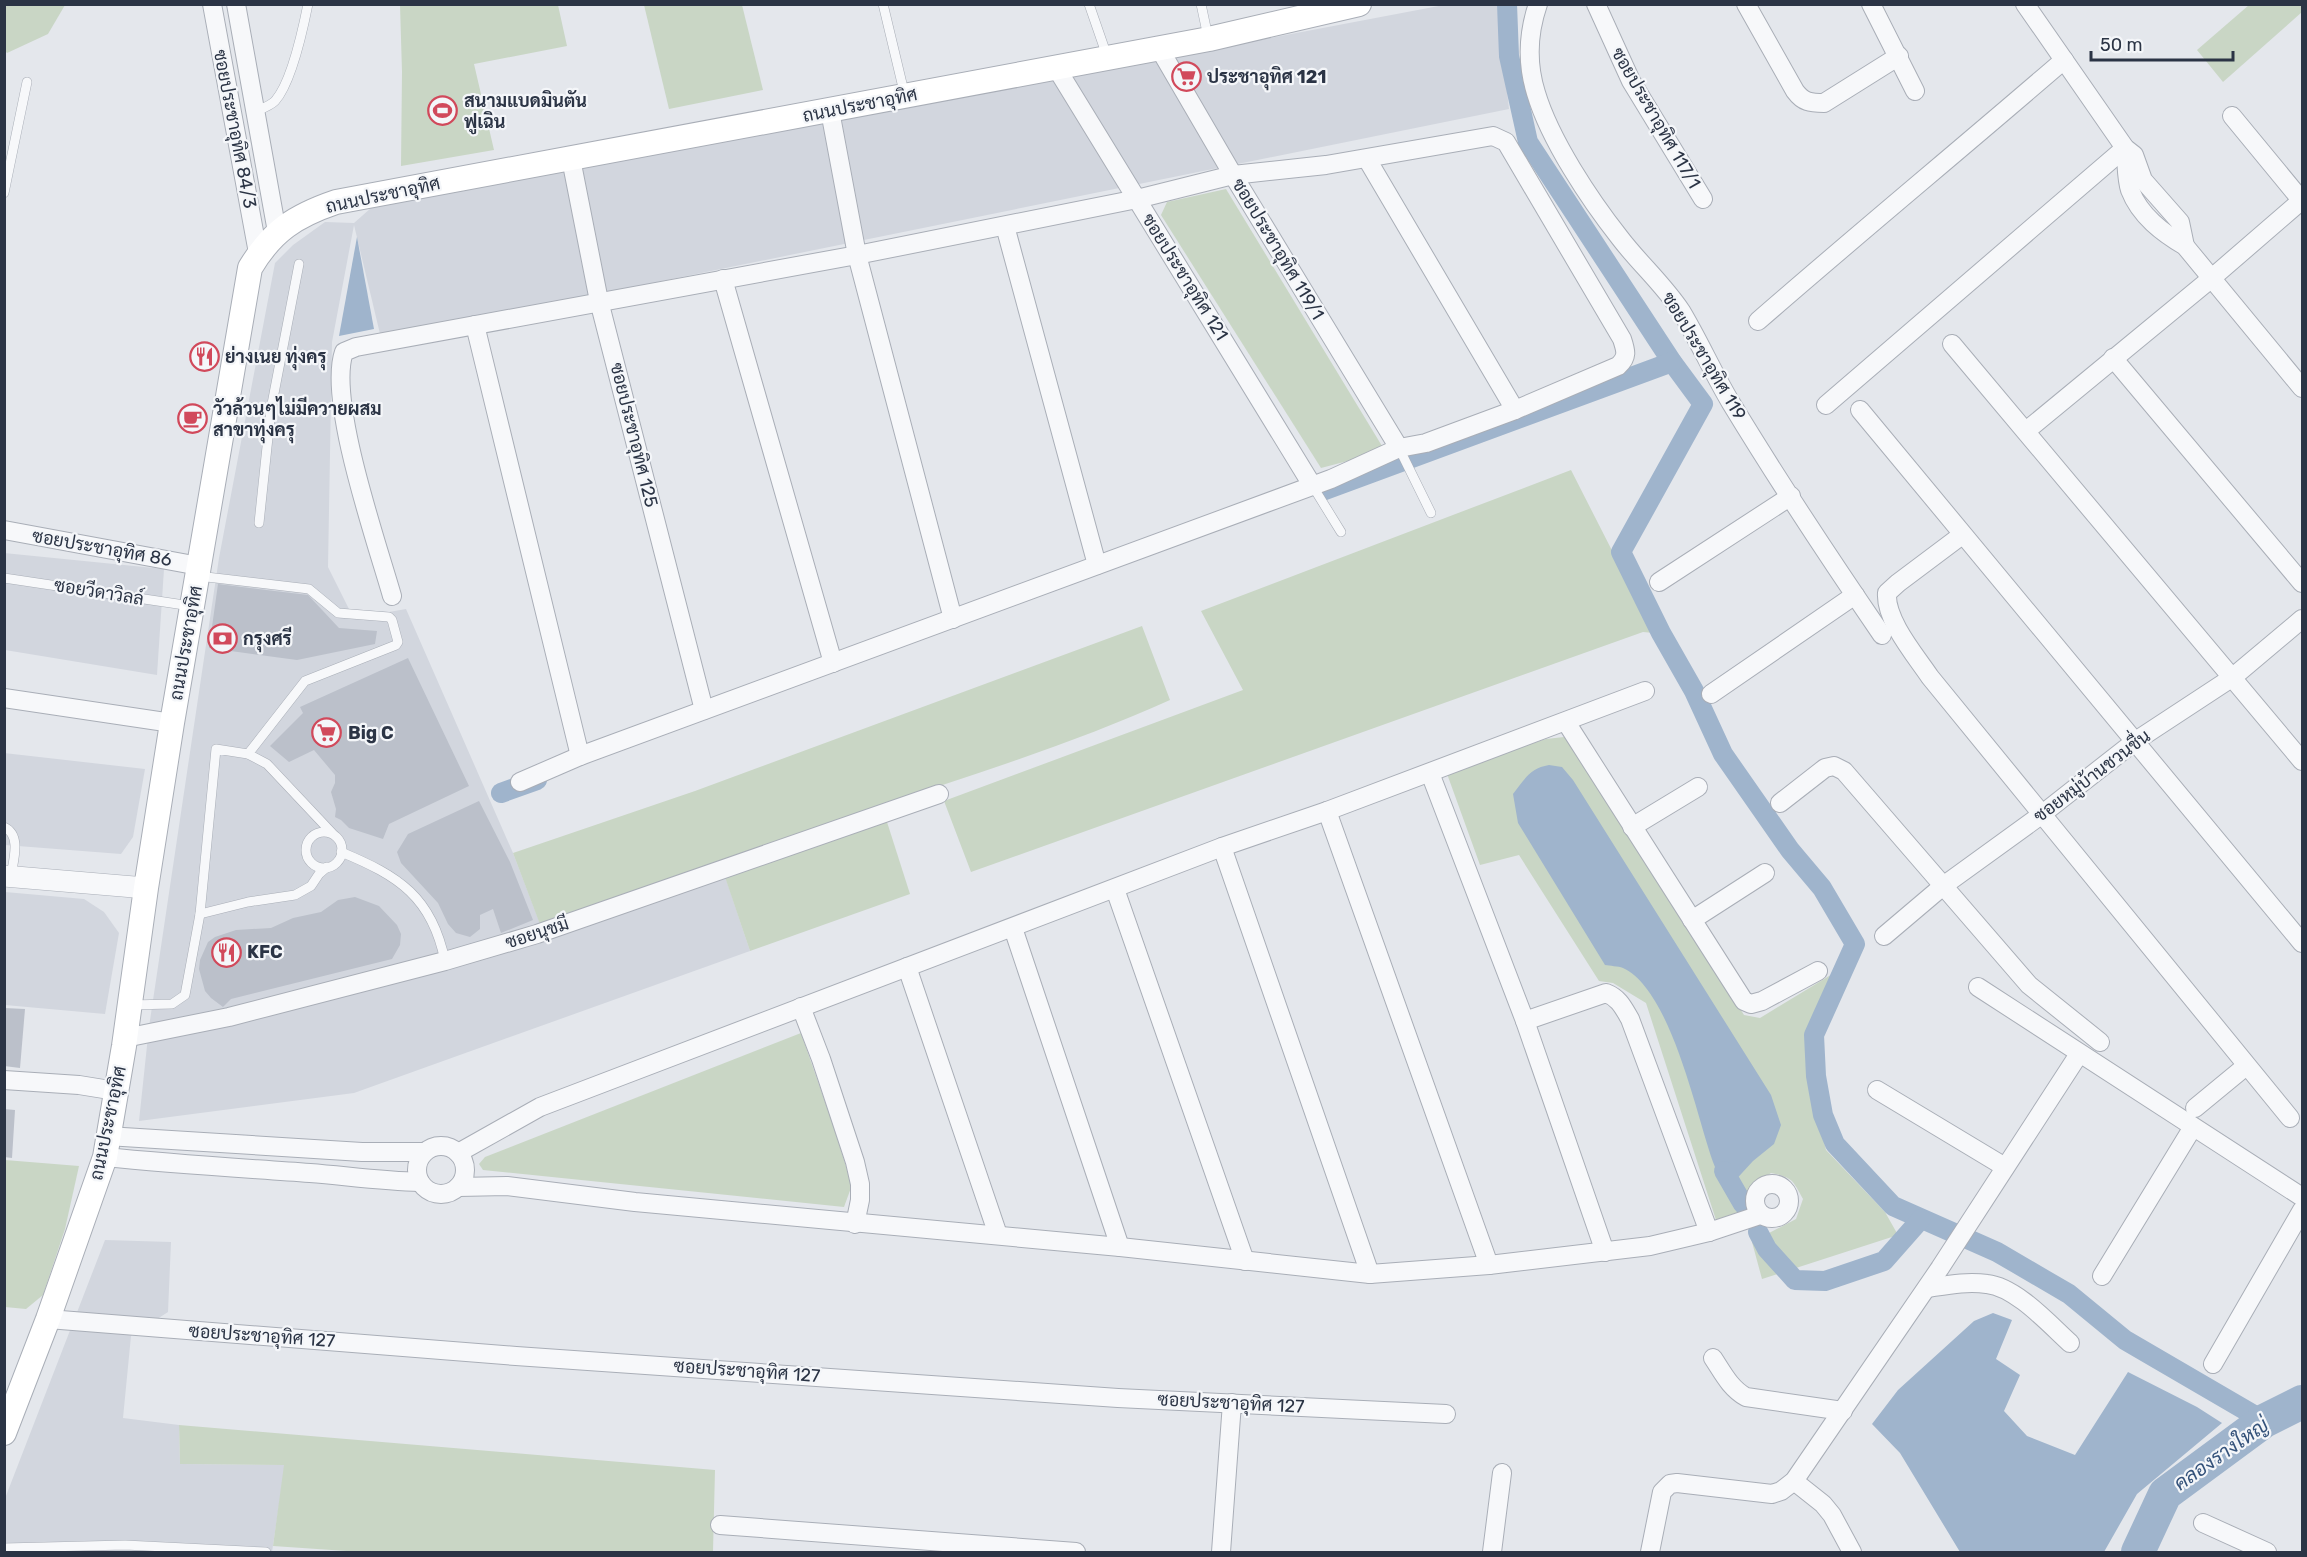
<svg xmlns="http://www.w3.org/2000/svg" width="2307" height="1557" font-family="Rubik,Sarabun,sans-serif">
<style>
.built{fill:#d2d6de}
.green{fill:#c9d6c5}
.water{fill:#9fb4cc}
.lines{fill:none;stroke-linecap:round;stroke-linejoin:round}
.canal{stroke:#9fb4cc;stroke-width:20}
.river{stroke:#9fb4cc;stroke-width:34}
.building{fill:#bbc0ca}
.service-casing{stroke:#a9aeb7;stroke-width:10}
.minor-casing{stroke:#a9aeb7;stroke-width:20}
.tertiary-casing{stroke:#a9aeb7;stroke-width:22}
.secondary-casing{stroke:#a9aeb7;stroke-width:26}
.service{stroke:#f7f8fa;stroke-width:9}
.minor{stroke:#f7f8fa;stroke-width:18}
.tertiary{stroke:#f7f8fa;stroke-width:21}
.secondary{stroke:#fff;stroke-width:24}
.labels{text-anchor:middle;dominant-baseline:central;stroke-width:4.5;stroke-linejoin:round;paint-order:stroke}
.poi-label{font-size:18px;font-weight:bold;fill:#2b3445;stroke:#f4f6f9;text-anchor:start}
.street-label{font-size:18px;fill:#2b3445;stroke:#f4f6f9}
.water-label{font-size:20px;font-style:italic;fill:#34527a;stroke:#f4f6f9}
</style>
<rect width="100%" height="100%" fill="#e4e7ec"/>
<g class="built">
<path d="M 1444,5 L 1497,5 L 1509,109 L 381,338 L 354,225 L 332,342 L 328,567 L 349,609 L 389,612 L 406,609 L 513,853 L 541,926 L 720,861 L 750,951 L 354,1093 L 139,1121 L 149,1027 L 219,558 L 275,263 L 293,245 L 325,222 L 354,223 L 371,208 Z"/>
<path d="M 4,553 L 164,569 L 157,675 L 5,650 Z"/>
<path d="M 4,753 L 145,769 L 133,837 L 121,854 L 5,845 Z"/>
<path d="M 5,892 L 84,899 L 104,912 L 119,933 L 105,1014 L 5,1005 Z"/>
<path d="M 105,1240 L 171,1242 L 168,1312 L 131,1336 L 123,1418 L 179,1425 L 180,1464 L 285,1465 L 272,1552 L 5,1552 L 4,1501 Z"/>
</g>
<g class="green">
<path d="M 4,5 L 5,4 L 65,5 L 48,34 L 7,53 L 5,51 Z"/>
<path d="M 400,5 L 558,5 L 567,46 L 474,64 L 494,150 L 401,166 L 402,72 Z"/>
<path d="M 644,5 L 742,5 L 763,90 L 669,109 Z"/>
<path d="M 2249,5 L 2302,5 L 2302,12 L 2223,82 L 2197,50 Z"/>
<path d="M 1226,189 L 1382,446 L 1363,457 L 1321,468 L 1161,215 L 1167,202 Z"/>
<path d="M 1571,470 L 1654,633 L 1643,632 L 971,872 L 944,801 L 1243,690 L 1201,611 Z"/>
<path d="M 1142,626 L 1170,700 C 1077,742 976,774 879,806 C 766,845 653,885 541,927 L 513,853 L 695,791 Z"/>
<path d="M 1564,737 L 1576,746 L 1744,1015 L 1760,1018 L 1834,973 L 1808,1030 L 1812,1092 L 1826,1150 L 1885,1212 L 1898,1235 L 1762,1279 L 1752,1242 L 1796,1219 L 1803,1199 C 1793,1180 1792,1177 1771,1173 L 1756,1184 L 1746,1201 L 1749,1213 L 1716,1220 L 1646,1003 L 1613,983 L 1599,981 L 1519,855 L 1480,865 L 1446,771 L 1546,739 Z"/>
<path d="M 887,822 L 910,894 L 750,951 L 725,877 Z"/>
<path d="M 801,1033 L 832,1122 L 852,1185 L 844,1207 L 483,1170 L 479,1164 L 485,1157 Z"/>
<path d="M 5,1160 L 79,1166 L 65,1229 L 43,1295 L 26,1309 L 5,1307 Z"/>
<path d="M 179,1425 L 715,1470 L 713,1552 L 361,1552 L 273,1546 L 284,1465 L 180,1464 Z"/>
</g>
<g class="water">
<path d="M 357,237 L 374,329 L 339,336 Z"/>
<path d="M 1549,765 L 1562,767 L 1573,780 L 1771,1095 L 1781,1125 L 1774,1144 L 1753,1161 L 1731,1185 L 1738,1206 C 1728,1193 1719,1178 1713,1162 C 1696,1114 1671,990 1623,968 C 1618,966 1610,966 1605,965 L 1518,823 L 1513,794 C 1524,780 1530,768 1549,765 Z"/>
<path d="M 1993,1313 L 2012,1320 L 1996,1359 L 2020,1375 L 2004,1411 L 2027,1436 L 2075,1455 L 2128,1372 L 2197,1407 L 2222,1423 L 2137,1494 L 2104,1552 L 1960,1552 L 1900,1453 L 1872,1424 L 1898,1390 L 1974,1321 Z"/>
</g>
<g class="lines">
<g class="canal">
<path d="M 1507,4 L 1509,56 L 1528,142 L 1672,362 L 1703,404 L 1621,552 L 1661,633 L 1694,691 L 1723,754 L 1790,850 L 1822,888 L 1855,944 L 1814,1035 L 1816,1076 L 1823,1115 L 1835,1144 L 1893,1206 L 1997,1252 L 2069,1294 L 2125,1340 L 2264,1421"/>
<path d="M 1322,491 L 1672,362"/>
<path d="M 501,793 L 537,780"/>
<path d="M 1724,1171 L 1743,1204"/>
<path d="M 1758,1232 L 1767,1249 L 1795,1280 L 1825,1281 L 1884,1261 L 1921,1219"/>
</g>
<path class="river" d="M 2138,1552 L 2165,1494 L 2264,1421 L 2302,1402"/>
</g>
<g class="building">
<path d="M 218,584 L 308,595 L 339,628 L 377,631 L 375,644 L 297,660 L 209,648 Z"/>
<path d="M 408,658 L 469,786 L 389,824 L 383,839 L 349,828 L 341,820 L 335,817 L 336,809 L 331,792 L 335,783 L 335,775 L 314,750 L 289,762 L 270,746 L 303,713 L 300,707 Z"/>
<path d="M 479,801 L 510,862 L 533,920 L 501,933 L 493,909 L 480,915 L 480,929 L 470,937 L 456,933 L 448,924 L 438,903 L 401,863 L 397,852 L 408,834 Z"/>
<path d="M 355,897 L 379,906 L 397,925 L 401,934 L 400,945 L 392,959 L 231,999 L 223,1007 L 211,998 L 205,991 L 199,969 L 200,960 L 208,942 L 215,937 L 236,930 L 271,928 L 293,918 L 321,912 L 338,900 Z"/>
<path d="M 4,1008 L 25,1009 L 20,1068 L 4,1066 Z"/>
<path d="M 4,1109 L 15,1110 L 12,1158 L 4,1157 Z"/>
</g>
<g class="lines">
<defs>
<g id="service">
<path d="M 883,4 L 905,96"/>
<path d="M 1089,4 L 1107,56"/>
<path d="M 1201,4 L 1208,37"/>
<path d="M 254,112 C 261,109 270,106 275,101 C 291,83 303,29 308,4"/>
<path d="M 4,193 L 27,82"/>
<path d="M 229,406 L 271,409"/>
<path d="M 1399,448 L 1431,513"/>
<path d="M 1312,485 L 1341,532"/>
<path d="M 259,523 L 271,409 L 299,264"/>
<path d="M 198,576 L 309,589 L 338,613 L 389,617 L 392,620 L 398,642 L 396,645 L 305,681 L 248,754"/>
<path d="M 4,578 L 191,606"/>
<path d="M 4,827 C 22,835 13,861 11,876"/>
<circle cx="324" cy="850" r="18"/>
<path d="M 341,852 C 399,876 432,897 445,961"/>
<path d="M 200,914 L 248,902 L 295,895 L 311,886 L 319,874 L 327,867"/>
<path d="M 130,1005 L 172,1004 L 185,995 L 200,914 L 216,749 L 248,754 L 267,764 L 332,833"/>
<path d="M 4,1548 L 125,1545 L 266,1552"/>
</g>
<g id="minor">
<path d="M 212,4 L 258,253"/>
<path d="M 236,4 L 277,232"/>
<path d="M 1538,4 C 1528,33 1527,64 1536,93 C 1550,140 1590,200 1620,238 C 1639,263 1663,284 1681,311 C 1699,341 1713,373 1731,403 C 1779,482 1830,559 1882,635"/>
<path d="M 1596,4 L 1631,81 L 1703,199"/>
<path d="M 1746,4 L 1795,91 C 1803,102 1810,103 1824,103 L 1899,56"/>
<path d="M 1871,4 L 1915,91"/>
<path d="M 2025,4 L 2125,148 L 2134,155 L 2143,180 L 2180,222 L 2185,246"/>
<path d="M 1159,48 L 1233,175 L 1399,448"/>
<path d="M 1057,69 L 1312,485"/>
<path d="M 830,111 L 857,255 L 953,619"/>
<path d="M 2232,116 L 2302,201"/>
<path d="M 2125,148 C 2127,161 2126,178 2130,190 C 2140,216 2163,233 2185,246 L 2302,388"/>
<path d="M 571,159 L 599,301 L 704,710"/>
<path d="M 1367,159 L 1515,410"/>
<path d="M 1005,226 L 1097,565"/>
<path d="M 723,279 L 833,663"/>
<path d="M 1758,321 C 1859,233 1962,148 2064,60"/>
<path d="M 475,325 L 580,756"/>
<path d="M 1952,344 L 2302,761"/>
<path d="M 2113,358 L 2302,583"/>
<path d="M 1826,405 L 2125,148"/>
<path d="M 1860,410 L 2302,943"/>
<path d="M 2026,431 L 2213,277 L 2302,200"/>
<path d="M 4,530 L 199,566"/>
<path d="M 1962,535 L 1898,583 L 1887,593 C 1885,620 1916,656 1930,677 L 2290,1118"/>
<path d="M 1659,582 L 1791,496"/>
<path d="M 392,596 C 377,543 327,400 344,352 L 356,347 L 857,255 L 1137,199 L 1233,175 L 1326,165 L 1493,136 L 1506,142 L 1622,339 C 1626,351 1628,357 1618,366 L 1515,410 L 1426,443 L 1399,448 L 1331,479 L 580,756 L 520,782"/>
<path d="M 1711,694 L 1855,595"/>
<path d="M 4,698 L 172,723"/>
<path d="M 1566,722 L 1744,1001 L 1751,1004 L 1762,1001 L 1818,971"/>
<path d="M 1430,773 L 1525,1021 L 1605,1252"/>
<path d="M 1780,803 L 1825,768 L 1834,766 L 1844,771 L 2029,985 L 2100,1042"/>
<path d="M 1327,811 L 1489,1265"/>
<path d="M 1632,827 L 1698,787"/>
<path d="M 1222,847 L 1370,1274"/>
<path d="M 1115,889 L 1245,1261"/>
<path d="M 1692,920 L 1765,873"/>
<path d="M 1013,928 L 1120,1247"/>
<path d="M 1884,936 L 1943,886 L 2041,815 L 2134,742 L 2233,677 L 2302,619"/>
<path d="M 907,967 L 998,1235"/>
<path d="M 1978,987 L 2302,1197"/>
<path d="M 801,1007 L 821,1059 L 855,1162 L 860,1184 L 860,1200 L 855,1224"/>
<path d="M 1525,1021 L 1606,993 C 1619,998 1623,1007 1630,1019 L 1709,1232"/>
<path d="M 125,1038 L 229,1017 L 445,961 L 537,934 L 939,794"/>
<path d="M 4,1080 L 79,1085 L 116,1091"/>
<path d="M 1877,1090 L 2005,1167"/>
<path d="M 2195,1108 L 2246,1066"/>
<path d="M 107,1136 L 362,1152 L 424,1152"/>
<circle cx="441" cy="1170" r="24"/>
<path d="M 458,1153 L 540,1107 L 1222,847 L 1327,811 L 1645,691"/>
<path d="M 105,1157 C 173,1164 242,1168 310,1173 C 347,1176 383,1181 420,1182"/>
<circle cx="1772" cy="1201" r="17"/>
<path d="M 458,1187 L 507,1186 L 635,1202 L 1120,1247 L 1370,1274 L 1489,1265 L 1650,1246 L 1709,1232 L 1760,1215"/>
<path d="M 2102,1276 L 2193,1127"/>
<path d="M 1927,1288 C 1947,1285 1967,1281 1987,1284 C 2016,1287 2049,1324 2070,1343"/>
<path d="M 48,1319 L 516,1356 L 1118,1398 L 1446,1414"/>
<path d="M 1713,1358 C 1723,1373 1730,1388 1746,1397 L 1843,1411"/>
<path d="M 2213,1364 L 2302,1210"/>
<path d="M 1794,1481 L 1823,1504 L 1832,1515 L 1852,1552"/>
<path d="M 2203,1523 L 2267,1552"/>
<path d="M 720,1525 L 1076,1552"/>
<path d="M 1221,1552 L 1232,1403"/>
<path d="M 1492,1552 L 1502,1473"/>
<path d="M 1650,1552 L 1662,1492 L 1670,1484 L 1677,1483 L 1772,1494 L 1781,1491 L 1794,1481 L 1940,1268 L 2079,1054"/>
</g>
<path id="tertiary" d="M 4,876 L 146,888"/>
<path id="secondary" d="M 4,1433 L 48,1319 L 105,1157 L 124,1046 L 146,888 L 172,723 L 250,268 C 272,231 295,216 336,202 L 1209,39 L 1359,4"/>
</defs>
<use href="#service" class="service-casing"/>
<use href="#minor" class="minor-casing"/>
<use href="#tertiary" class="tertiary-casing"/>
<use href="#secondary" class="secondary-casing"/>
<use href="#service" class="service"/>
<use href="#minor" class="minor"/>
<use href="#tertiary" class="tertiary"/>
<use href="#secondary" class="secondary"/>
</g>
<defs>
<symbol id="supermarket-ring" viewBox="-11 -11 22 22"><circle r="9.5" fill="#f4f6f9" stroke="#d1495b" stroke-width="1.5"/><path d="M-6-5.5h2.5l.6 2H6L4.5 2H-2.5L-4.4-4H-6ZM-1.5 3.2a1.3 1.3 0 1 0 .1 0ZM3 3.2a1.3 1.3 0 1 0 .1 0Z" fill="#d1495b"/></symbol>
<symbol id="stadium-ring" viewBox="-11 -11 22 22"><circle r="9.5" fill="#f4f6f9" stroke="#d1495b" stroke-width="1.5"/><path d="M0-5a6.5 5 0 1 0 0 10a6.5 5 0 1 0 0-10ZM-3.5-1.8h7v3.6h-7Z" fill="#d1495b"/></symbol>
<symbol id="restaurant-ring" viewBox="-11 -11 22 22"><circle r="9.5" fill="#f4f6f9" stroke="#d1495b" stroke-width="1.5"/><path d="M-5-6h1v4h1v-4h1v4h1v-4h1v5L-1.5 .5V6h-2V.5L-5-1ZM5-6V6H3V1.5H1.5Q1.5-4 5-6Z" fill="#d1495b"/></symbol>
<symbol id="cafe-ring" viewBox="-11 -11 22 22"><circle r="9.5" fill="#f4f6f9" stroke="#d1495b" stroke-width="1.5"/><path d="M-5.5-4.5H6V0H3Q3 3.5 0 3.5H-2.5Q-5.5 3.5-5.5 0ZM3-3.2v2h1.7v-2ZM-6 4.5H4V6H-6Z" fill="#d1495b"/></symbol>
<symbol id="bank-ring" viewBox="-11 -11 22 22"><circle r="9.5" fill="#f4f6f9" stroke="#d1495b" stroke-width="1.5"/><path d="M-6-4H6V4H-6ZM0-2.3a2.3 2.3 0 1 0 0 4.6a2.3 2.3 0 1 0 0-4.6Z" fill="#d1495b"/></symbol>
</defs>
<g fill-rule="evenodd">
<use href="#supermarket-ring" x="1170" y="60" width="33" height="33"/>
<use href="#stadium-ring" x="426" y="94" width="33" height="33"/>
<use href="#restaurant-ring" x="188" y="340" width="33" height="33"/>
<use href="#cafe-ring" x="176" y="402" width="33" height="33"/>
<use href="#bank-ring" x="206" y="622" width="33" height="33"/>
<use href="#supermarket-ring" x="310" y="716" width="33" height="33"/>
<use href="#restaurant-ring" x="210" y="936" width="33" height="33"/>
</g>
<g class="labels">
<g class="poi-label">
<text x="1207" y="77">ประชาอุทิศ 121</text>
<text x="464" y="101">สนามแบดมินตัน<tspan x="464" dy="21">ฟูเฉิน</tspan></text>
<text x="225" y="357">ย่างเนย ทุ่งครุ</text>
<text x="213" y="409">วัวล้วนๆไม่มีควายผสม<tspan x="213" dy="21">สาขาทุ่งครุ</tspan></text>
<text x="243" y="639">กรุงศรี</text>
<text x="348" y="733">Big C</text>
<text x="247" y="952">KFC</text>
</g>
<g class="street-label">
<text transform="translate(860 105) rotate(-11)">ถนนประชาอุทิศ</text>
<text transform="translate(1656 118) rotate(60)">ซอยประชาอุทิศ 117/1</text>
<text transform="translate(235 129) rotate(79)">ซอยประชาอุทิศ 84/3</text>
<text transform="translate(383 195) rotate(-12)">ถนนประชาอุทิศ</text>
<text transform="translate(1278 249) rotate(59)">ซอยประชาอุทิศ 119/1</text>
<text transform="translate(1185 277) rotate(58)">ซอยประชาอุทิศ 121</text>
<text transform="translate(1704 356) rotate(59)">ซอยประชาอุทิศ 119</text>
<text transform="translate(634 435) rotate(76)">ซอยประชาอุทิศ 125</text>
<text transform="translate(102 548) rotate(10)">ซอยประชาอุทิศ 86</text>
<text transform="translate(99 592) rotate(9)">ซอยวีดาวิลล์</text>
<text transform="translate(186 643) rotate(-80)">ถนนประชาอุทิศ</text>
<text transform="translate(2092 776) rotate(-37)">ซอยหมู่บ้านชวนชื่น</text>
<text transform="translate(537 933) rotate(-18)">ซอยนุชมี</text>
<text transform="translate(108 1123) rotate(-78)">ถนนประชาอุทิศ</text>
<text transform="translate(262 1336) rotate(4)">ซอยประชาอุทิศ 127</text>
<text transform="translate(747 1371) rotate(4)">ซอยประชาอุทิศ 127</text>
<text transform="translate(1231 1403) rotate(3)">ซอยประชาอุทิศ 127</text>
</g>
<g class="water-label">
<text transform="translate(2221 1454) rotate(-35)">คลองรางใหญ่</text>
</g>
</g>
<rect width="2307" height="1557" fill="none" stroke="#2b3445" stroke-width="12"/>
<path d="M2091 51v9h142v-9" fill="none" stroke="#2b3445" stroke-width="3"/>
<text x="2100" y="51" font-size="18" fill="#2b3445" stroke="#f4f6f9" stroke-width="4.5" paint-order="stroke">50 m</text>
</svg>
